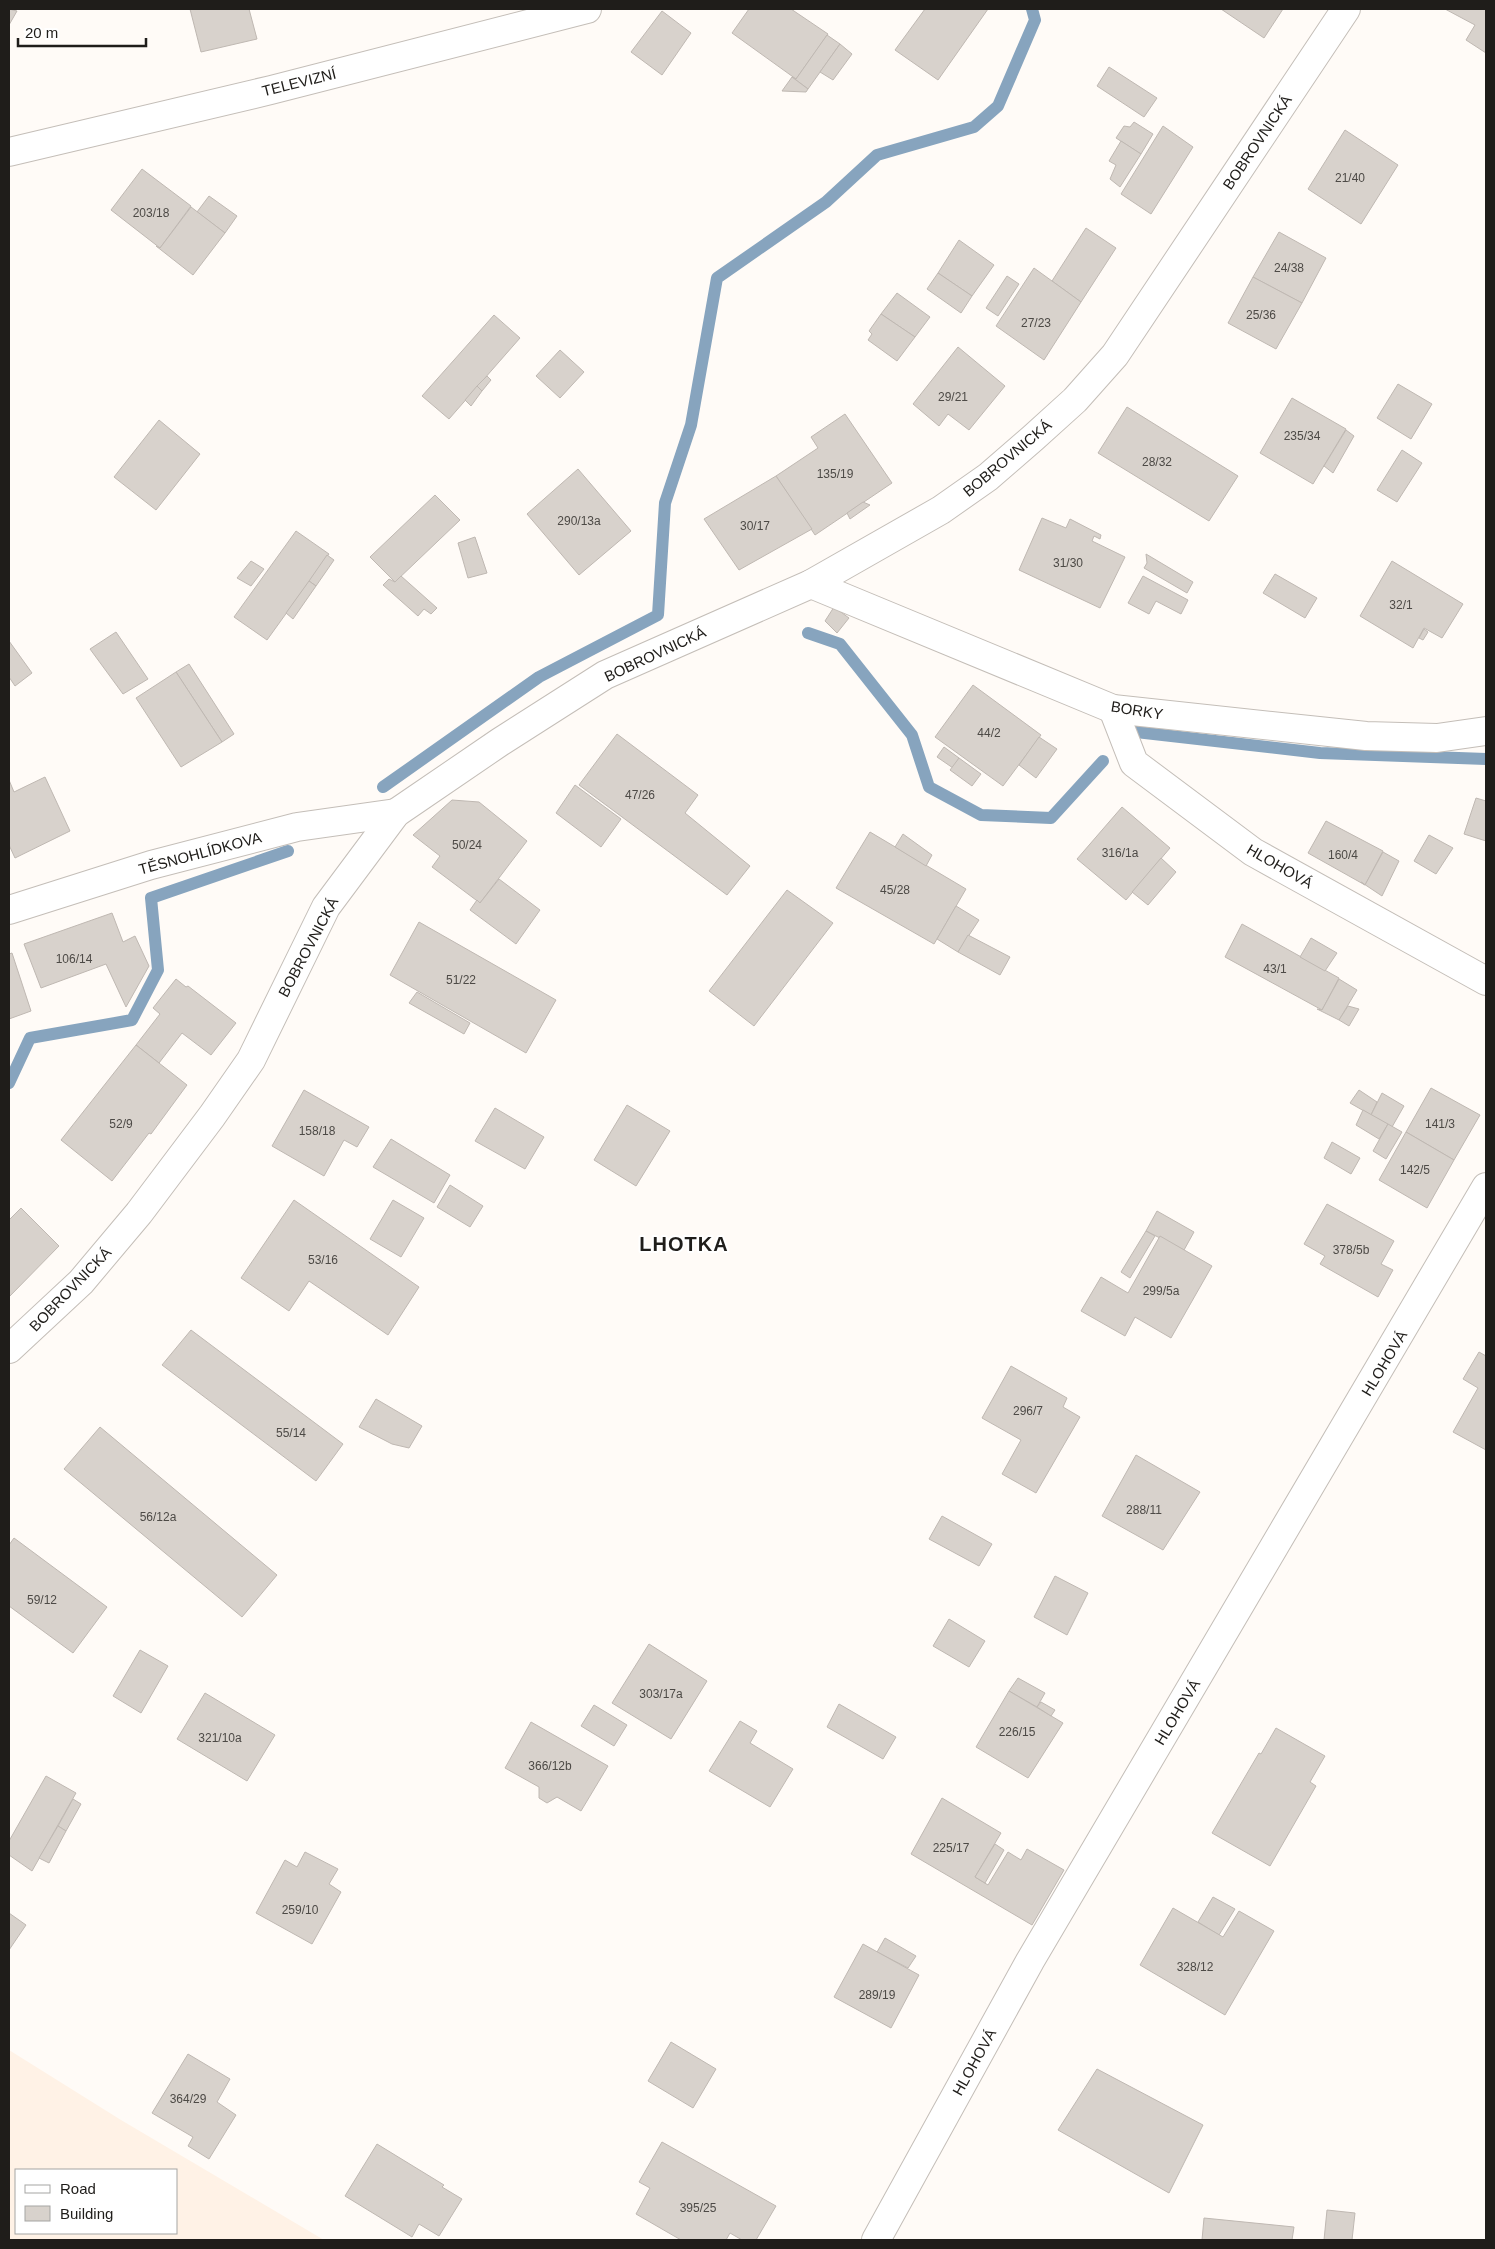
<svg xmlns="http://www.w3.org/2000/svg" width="1495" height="2249" font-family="Arial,sans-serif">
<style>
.built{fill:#fff2e6;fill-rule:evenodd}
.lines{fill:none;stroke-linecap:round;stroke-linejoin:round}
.stream{stroke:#87a4be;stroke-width:12}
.building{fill:#d8d2cc;stroke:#bfb8b2}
.minor-casing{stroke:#c4beb8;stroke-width:30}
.minor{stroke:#fff;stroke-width:28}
.labels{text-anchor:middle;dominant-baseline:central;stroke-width:4;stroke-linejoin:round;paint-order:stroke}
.number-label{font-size:12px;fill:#4d4a46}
.street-label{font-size:15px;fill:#1f1d1a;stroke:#fff}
.district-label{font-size:20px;font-weight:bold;letter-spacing:1px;fill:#1f1d1a;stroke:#fff}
</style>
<rect width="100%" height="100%" fill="#fffbf7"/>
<path class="built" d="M 9,2050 L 121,2120 L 324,2240 L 9,2240 ZM 16,2170 L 176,2170 L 176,2233 L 16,2233 Z"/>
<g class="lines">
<g class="stream">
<path d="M 808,633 L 840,644 L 912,735 L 929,787 L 981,815 L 1051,818 L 1103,761"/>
<path d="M 1136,732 L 1320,753 L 1486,759"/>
<path d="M 383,787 L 539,677 L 658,615 L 665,503 L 691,425 L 717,278 L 826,202 L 877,155 L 974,127 L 998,106 L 1035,20 L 1032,9"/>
<path d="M 9,1083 L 30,1038 L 132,1020 L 158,970 L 151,898 L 288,851"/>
</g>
</g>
<g class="building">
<path d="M 9,9 L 17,11 L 9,25 Z"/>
<path d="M 190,9 L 249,9 L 257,39 L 201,52 Z"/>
<path d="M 749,9 L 791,9 L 828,34 L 796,79 L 732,33 Z"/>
<path d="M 925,9 L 988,9 L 938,80 L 895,50 Z"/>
<path d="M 1221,9 L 1283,9 L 1264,38 Z"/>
<path d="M 1445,9 L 1486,9 L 1486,53 L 1466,40 L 1475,25 Z"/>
<path d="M 662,11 L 691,33 L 662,75 L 631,52 Z"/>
<path d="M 827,35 L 840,44 L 808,89 L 792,77 L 796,79 Z"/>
<path d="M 840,44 L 852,54 L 833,80 L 820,72 Z"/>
<path d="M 1109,67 L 1157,98 L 1144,117 L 1097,86 Z"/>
<path d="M 792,77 L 808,89 L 806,92 L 782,91 Z"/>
<path d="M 1134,122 L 1153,134 L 1141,154 L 1116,138 L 1124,126 L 1130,127 Z"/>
<path d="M 1163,126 L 1193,147 L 1151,214 L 1121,194 Z"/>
<path d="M 1345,130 L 1398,165 L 1361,224 L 1308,189 Z"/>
<path d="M 1121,141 L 1141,154 L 1120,187 L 1110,179 L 1116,165 L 1109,161 Z"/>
<path d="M 142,169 L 191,206 L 160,248 L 111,210 Z"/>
<path d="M 209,196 L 237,216 L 225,233 L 197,212 Z"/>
<path d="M 191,207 L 225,233 L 193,275 L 156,246 L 160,248 Z"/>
<path d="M 1086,228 L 1116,248 L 1081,302 L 1052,281 Z"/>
<path d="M 1279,232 L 1326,258 L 1302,303 L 1253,277 Z"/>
<path d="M 959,240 L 994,265 L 972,296 L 938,273 Z"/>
<path d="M 1034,268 L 1081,302 L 1044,360 L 996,326 Z"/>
<path d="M 938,273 L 972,296 L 961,313 L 927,289 Z"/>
<path d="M 1007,276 L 1019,284 L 998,316 L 986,308 Z"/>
<path d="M 1253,277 L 1302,303 L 1276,349 L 1228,323 Z"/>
<path d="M 897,293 L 930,317 L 915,337 L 881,314 Z"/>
<path d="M 881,314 L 915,337 L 897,361 L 868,340 L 872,334 L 869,331 Z"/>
<path d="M 494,315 L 520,338 L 449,419 L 422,396 Z"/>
<path d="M 958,347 L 1005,386 L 969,430 L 948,414 L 939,426 L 913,404 Z"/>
<path d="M 560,350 L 584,372 L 560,398 L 536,376 Z"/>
<path d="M 487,376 L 491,380 L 482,391 L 477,386 Z"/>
<path d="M 1398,384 L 1432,404 L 1411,439 L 1377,418 Z"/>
<path d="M 477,386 L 482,391 L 471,406 L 465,400 Z"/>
<path d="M 1292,398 L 1346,429 L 1313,484 L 1260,453 Z"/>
<path d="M 1127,407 L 1238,476 L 1209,521 L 1098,453 Z"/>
<path d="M 845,414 L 892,483 L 815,535 L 776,476 L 818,448 L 811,437 Z"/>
<path d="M 159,420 L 200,454 L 156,510 L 114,477 Z"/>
<path d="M 1346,430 L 1354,436 L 1333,473 L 1324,466 Z"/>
<path d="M 1402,450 L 1422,463 L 1397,502 L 1377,490 Z"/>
<path d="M 578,469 L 631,531 L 579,575 L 527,514 Z"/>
<path d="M 776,476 L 812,529 L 739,570 L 704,519 Z"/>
<path d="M 435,495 L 460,520 L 395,582 L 370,557 Z"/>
<path d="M 863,502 L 870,505 L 850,519 L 847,513 Z"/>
<path d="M 1042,518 L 1066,528 L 1070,519 L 1101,535 L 1100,539 L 1094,536 L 1092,541 L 1125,557 L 1100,608 L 1019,570 Z"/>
<path d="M 296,531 L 329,554 L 267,640 L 234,617 Z"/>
<path d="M 475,537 L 487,573 L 468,578 L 458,543 Z"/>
<path d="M 1146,554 L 1193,582 L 1187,593 L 1144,568 L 1147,563 Z"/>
<path d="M 327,555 L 334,560 L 316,586 L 309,581 Z"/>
<path d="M 251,561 L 264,569 L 251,586 L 237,578 Z"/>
<path d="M 1392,561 L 1463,604 L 1442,638 L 1424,628 L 1413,648 L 1360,616 Z"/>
<path d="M 1275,574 L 1317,598 L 1305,618 L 1263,593 Z"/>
<path d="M 401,576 L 437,608 L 431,614 L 424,609 L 418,616 L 383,585 L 389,579 L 395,582 Z"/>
<path d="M 1143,576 L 1188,600 L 1181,614 L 1156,601 L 1149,614 L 1128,603 Z"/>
<path d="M 309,581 L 316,586 L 293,619 L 286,613 Z"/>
<path d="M 834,607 L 849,618 L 837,633 L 825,621 Z"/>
<path d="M 1424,629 L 1428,632 L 1423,640 L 1419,638 Z"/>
<path d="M 116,632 L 148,679 L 123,694 L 90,649 Z"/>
<path d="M 9,641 L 32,673 L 15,686 L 9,677 Z"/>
<path d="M 189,664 L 234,734 L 222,742 L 176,672 Z"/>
<path d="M 176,672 L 222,742 L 181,767 L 136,698 Z"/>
<path d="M 973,685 L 1041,735 L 1003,786 L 935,737 Z"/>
<path d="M 617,734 L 698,795 L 685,813 L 750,866 L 727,895 L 579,785 Z"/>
<path d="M 1039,737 L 1057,749 L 1036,778 L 1019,765 Z"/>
<path d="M 944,747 L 959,758 L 953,768 L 937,757 Z"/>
<path d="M 959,758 L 981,774 L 972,786 L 950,770 Z"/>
<path d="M 45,777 L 70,831 L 15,858 L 9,845 L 9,780 L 14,792 Z"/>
<path d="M 575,785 L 621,819 L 601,847 L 556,813 Z"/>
<path d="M 1476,798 L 1486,801 L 1486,841 L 1464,834 Z"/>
<path d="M 452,800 L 479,802 L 527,841 L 480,903 L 432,867 L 440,856 L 413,835 Z"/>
<path d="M 1122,807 L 1170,848 L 1126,900 L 1077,859 Z"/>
<path d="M 1326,821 L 1383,851 L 1365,885 L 1308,853 Z"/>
<path d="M 870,832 L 966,889 L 934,944 L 836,888 Z"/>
<path d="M 903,834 L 932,855 L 926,866 L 895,847 Z"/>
<path d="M 1429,835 L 1453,848 L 1436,874 L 1414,861 Z"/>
<path d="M 1383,852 L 1399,861 L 1382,896 L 1361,882 L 1365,885 Z"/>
<path d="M 1161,858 L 1176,872 L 1148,905 L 1132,892 Z"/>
<path d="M 499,879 L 540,910 L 516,944 L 470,910 L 477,900 L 480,903 Z"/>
<path d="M 787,890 L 833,923 L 754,1026 L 709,991 Z"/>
<path d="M 956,906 L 979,920 L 958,952 L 937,939 Z"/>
<path d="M 112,913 L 123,942 L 135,936 L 149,966 L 126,1007 L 106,964 L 41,988 L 24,944 Z"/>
<path d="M 419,922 L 556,1000 L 526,1053 L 390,975 Z"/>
<path d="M 1242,924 L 1339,978 L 1322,1010 L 1225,957 Z"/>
<path d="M 968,935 L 1010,957 L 1000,975 L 958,952 Z"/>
<path d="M 1311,938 L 1337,953 L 1325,971 L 1300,957 Z"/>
<path d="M 12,953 L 31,1011 L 9,1019 L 9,954 Z"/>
<path d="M 176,979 L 186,987 L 188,986 L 236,1023 L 211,1055 L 182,1033 L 159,1063 L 136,1045 L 160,1014 L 153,1008 Z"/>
<path d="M 1339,979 L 1357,990 L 1339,1020 L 1317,1009 L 1322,1010 Z"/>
<path d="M 417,992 L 470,1023 L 464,1034 L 409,1003 Z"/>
<path d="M 1348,1006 L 1359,1009 L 1349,1026 L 1339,1020 Z"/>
<path d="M 136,1045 L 187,1085 L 151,1134 L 149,1133 L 112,1181 L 61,1140 Z"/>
<path d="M 1431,1088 L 1480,1115 L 1454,1160 L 1406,1132 Z"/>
<path d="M 304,1090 L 369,1127 L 357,1147 L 344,1140 L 324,1176 L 272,1146 Z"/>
<path d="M 1359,1090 L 1377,1102 L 1371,1115 L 1350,1103 Z"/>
<path d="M 1382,1093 L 1404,1106 L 1392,1127 L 1371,1115 Z"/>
<path d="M 627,1105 L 670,1131 L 636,1186 L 594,1160 Z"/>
<path d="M 495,1108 L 544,1137 L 525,1169 L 475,1141 Z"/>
<path d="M 1363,1110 L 1388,1124 L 1379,1139 L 1356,1125 Z"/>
<path d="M 1388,1124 L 1402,1132 L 1386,1159 L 1373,1151 Z"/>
<path d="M 1406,1132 L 1454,1160 L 1427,1208 L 1379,1180 Z"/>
<path d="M 391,1139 L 450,1175 L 434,1203 L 373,1167 Z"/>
<path d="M 1332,1142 L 1360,1158 L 1351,1174 L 1324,1158 Z"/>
<path d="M 450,1185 L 483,1206 L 470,1227 L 437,1207 Z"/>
<path d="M 294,1200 L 419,1287 L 388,1335 L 309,1281 L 289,1311 L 241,1278 Z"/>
<path d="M 393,1200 L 424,1218 L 401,1257 L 370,1239 Z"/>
<path d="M 1327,1204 L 1394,1241 L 1381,1264 L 1393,1270 L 1378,1297 L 1320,1264 L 1325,1256 L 1304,1244 Z"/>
<path d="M 21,1208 L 59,1246 L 9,1297 L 9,1220 Z"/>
<path d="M 1157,1211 L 1194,1232 L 1184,1250 L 1146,1231 Z"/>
<path d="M 1146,1231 L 1155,1236 L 1130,1278 L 1121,1272 Z"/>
<path d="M 1160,1236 L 1212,1266 L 1171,1338 L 1135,1317 L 1125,1336 L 1081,1311 L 1101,1277 L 1128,1293 Z"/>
<path d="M 191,1330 L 343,1444 L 316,1481 L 162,1365 Z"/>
<path d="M 1479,1352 L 1486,1356 L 1486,1450 L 1453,1432 L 1478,1388 L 1463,1379 Z"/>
<path d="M 1011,1366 L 1067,1398 L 1063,1407 L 1080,1417 L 1036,1493 L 1002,1474 L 1021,1440 L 982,1418 Z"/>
<path d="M 376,1399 L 422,1426 L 409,1448 L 392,1444 L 359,1427 Z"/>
<path d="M 100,1427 L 277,1575 L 242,1617 L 64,1469 Z"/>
<path d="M 1136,1455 L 1200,1492 L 1163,1550 L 1102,1516 Z"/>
<path d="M 942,1516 L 992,1544 L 979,1566 L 929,1539 Z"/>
<path d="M 14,1538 L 107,1607 L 73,1653 L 9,1606 L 9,1545 Z"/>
<path d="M 1055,1576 L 1088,1593 L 1067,1635 L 1034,1617 Z"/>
<path d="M 949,1619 L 985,1641 L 969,1667 L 933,1646 Z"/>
<path d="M 649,1644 L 707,1681 L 671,1739 L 612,1703 Z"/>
<path d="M 140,1650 L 168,1666 L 141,1713 L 113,1696 Z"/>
<path d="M 1018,1678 L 1045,1693 L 1037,1707 L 1009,1691 Z"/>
<path d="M 1009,1691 L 1063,1723 L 1028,1778 L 976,1747 Z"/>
<path d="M 205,1693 L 275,1735 L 247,1781 L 177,1739 Z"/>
<path d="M 1041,1702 L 1055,1710 L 1051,1716 L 1037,1707 Z"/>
<path d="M 839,1704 L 896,1737 L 883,1759 L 827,1727 Z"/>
<path d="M 594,1705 L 627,1725 L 614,1746 L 581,1726 Z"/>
<path d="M 740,1721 L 757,1731 L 750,1743 L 793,1769 L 770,1807 L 709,1771 Z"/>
<path d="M 531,1722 L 608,1766 L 581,1811 L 557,1797 L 547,1803 L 539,1798 L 539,1787 L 505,1768 Z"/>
<path d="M 1276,1728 L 1325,1756 L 1310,1782 L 1316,1786 L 1270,1866 L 1212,1833 L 1259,1753 L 1261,1754 Z"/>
<path d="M 46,1776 L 76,1793 L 32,1871 L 9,1855 L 9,1841 Z"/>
<path d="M 942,1798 L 1001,1833 L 975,1877 L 988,1885 L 1008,1852 L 1021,1860 L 1027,1849 L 1064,1870 L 1032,1925 L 911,1854 Z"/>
<path d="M 73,1799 L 81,1804 L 66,1831 L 58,1826 Z"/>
<path d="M 58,1826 L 66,1831 L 49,1863 L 39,1858 Z"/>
<path d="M 995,1844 L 1004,1850 L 985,1883 L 975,1877 Z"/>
<path d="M 305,1852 L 338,1869 L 329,1884 L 341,1892 L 312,1944 L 256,1913 L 285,1860 L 297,1867 Z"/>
<path d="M 1213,1897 L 1235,1909 L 1219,1935 L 1198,1922 Z"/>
<path d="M 1173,1908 L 1223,1937 L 1239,1911 L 1274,1931 L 1225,2015 L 1140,1965 Z"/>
<path d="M 9,1913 L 26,1925 L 9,1950 Z"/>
<path d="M 885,1938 L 916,1956 L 908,1968 L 877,1952 Z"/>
<path d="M 863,1944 L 919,1975 L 891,2028 L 834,1997 Z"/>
<path d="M 671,2042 L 716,2069 L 693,2108 L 648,2081 Z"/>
<path d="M 188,2054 L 230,2079 L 217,2102 L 236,2115 L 209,2159 L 188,2146 L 193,2137 L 152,2113 Z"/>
<path d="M 1097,2069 L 1203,2125 L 1169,2193 L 1058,2130 Z"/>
<path d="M 662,2142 L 776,2206 L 756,2240 L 742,2240 L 730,2233 L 726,2240 L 681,2240 L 636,2214 L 650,2188 L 639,2182 Z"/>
<path d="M 377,2144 L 444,2185 L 442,2187 L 462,2199 L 439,2236 L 419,2224 L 412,2237 L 345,2196 Z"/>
<path d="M 1327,2210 L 1355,2213 L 1352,2240 L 1324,2240 Z"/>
<path d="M 1204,2218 L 1294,2227 L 1292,2240 L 1202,2240 Z"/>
</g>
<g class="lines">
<defs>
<g id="minor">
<path d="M 9,152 L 271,90 L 587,9"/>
<path d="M 811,584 L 1113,709 L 1366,736 L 1437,738 L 1486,731"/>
<path d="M 1113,709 L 1134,763 L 1253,852 L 1486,981"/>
<path d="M 9,910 L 151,865 L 297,827 L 396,813"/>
<path d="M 9,1349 L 81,1282 L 139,1213 L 212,1116 L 251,1060 L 326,907 L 396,813 L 500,742 L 605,675 L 811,584 L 941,510 L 988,477 L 1033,438 L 1075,400 L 1115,355 L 1346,9"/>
<path d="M 876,2240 L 1030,1961 L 1486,1187"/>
</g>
</defs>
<use href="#minor" class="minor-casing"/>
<use href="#minor" class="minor"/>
</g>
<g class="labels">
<g class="number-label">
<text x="1350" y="178">21/40</text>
<text x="151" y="213">203/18</text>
<text x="1289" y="268">24/38</text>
<text x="1261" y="315">25/36</text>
<text x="1036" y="323">27/23</text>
<text x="953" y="397">29/21</text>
<text x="1302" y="436">235/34</text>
<text x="1157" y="462">28/32</text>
<text x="835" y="474">135/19</text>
<text x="579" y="521">290/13a</text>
<text x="755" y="526">30/17</text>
<text x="1068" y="563">31/30</text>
<text x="1401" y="605">32/1</text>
<text x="989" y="733">44/2</text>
<text x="640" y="795">47/26</text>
<text x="467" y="845">50/24</text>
<text x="1120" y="853">316/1a</text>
<text x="1343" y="855">160/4</text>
<text x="895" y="890">45/28</text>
<text x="74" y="959">106/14</text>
<text x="1275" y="969">43/1</text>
<text x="461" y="980">51/22</text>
<text x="121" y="1124">52/9</text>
<text x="1440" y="1124">141/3</text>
<text x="317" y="1131">158/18</text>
<text x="1415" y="1170">142/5</text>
<text x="1351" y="1250">378/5b</text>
<text x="323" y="1260">53/16</text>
<text x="1161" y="1291">299/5a</text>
<text x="1028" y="1411">296/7</text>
<text x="291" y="1433">55/14</text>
<text x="1144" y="1510">288/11</text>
<text x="158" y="1517">56/12a</text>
<text x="42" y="1600">59/12</text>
<text x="661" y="1694">303/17a</text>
<text x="1017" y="1732">226/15</text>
<text x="220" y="1738">321/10a</text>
<text x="550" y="1766">366/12b</text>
<text x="951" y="1848">225/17</text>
<text x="300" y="1910">259/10</text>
<text x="1195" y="1967">328/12</text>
<text x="877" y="1995">289/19</text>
<text x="188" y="2099">364/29</text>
<text x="698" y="2208">395/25</text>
</g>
<g class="street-label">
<text transform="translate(299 82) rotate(-14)">TELEVIZNÍ</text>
<text transform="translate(1257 142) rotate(-56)">BOBROVNICKÁ</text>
<text transform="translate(1007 458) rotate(-40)">BOBROVNICKÁ</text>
<text transform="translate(655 654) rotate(-25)">BOBROVNICKÁ</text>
<text transform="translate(1137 710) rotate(9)">BORKY</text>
<text transform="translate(200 853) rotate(-15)">TĚSNOHLÍDKOVA</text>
<text transform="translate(1280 866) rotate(30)">HLOHOVÁ</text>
<text transform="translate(308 947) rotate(-62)">BOBROVNICKÁ</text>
<text transform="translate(70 1289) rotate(-46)">BOBROVNICKÁ</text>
<text transform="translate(1384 1363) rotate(-59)">HLOHOVÁ</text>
<text transform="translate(1177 1712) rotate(-59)">HLOHOVÁ</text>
<text transform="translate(974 2062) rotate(-61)">HLOHOVÁ</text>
</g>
<g class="district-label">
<text x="684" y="1244">LHOTKA</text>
</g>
</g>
<rect width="1495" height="2249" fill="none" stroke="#1f1d1a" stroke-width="20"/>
<rect x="15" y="2169" width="162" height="65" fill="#ffffff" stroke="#a5a5a3"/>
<rect x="25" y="2185" width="25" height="8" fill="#ffffff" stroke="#a5a5a3"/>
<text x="60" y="2194" font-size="15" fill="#1f1d1a">Road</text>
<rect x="25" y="2206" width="25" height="15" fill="#d8d2cc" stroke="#a5a5a3"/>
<text x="60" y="2219" font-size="15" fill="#1f1d1a">Building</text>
<path d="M18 38v8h128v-8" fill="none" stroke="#1f1d1a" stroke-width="2.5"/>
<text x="25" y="38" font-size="15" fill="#1f1d1a" stroke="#ffffff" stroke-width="4" paint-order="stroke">20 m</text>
</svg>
